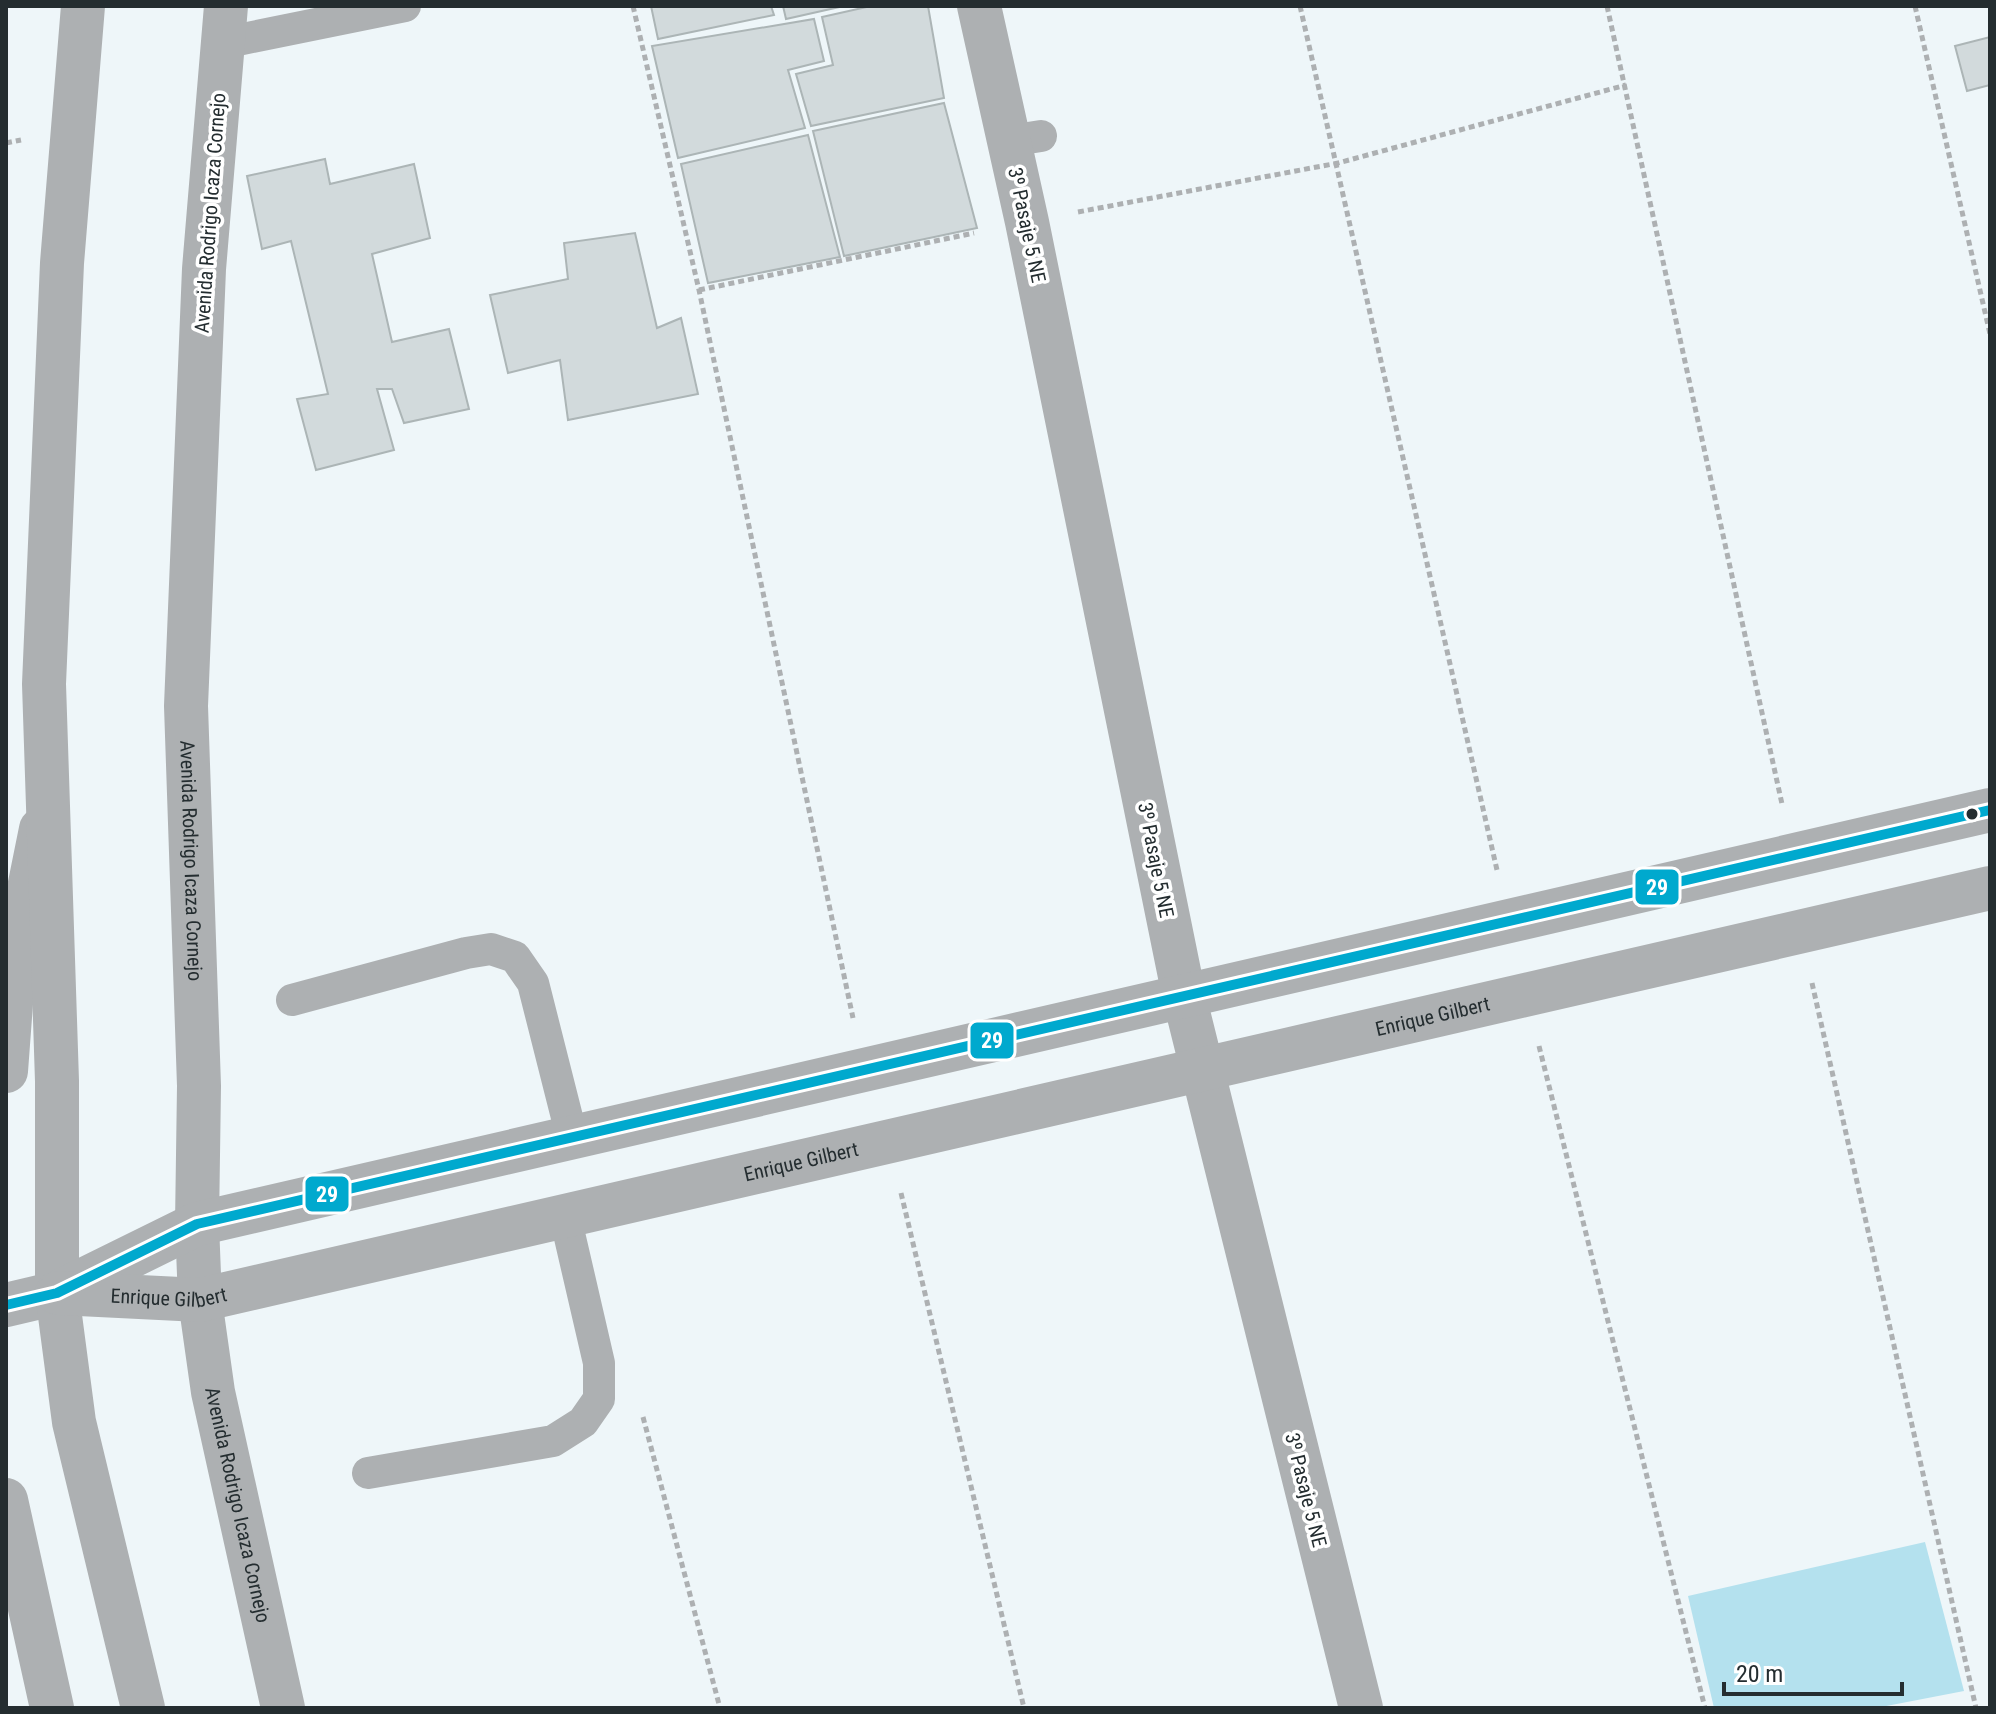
<svg xmlns="http://www.w3.org/2000/svg" width="1996" height="1714" font-family="'Roboto Condensed',sans-serif">
<style>
.green{fill:#b4e1ee}
.building{fill:#d2dadc;stroke:#acb5b6;stroke-width:2}
.lines{fill:none;stroke-linecap:round;stroke-linejoin:round}
.path{stroke:#adb0b2;stroke-width:5;stroke-dasharray:6 4;stroke-linecap:butt}
.service{stroke:#adb0b2;stroke-width:32}
.minor{stroke:#adb0b2;stroke-width:44}
.tertiary{stroke:#adb0b2;stroke-width:44}
.bus-1-casing{stroke:#fff;stroke-width:16}
.bus-1{stroke:#00a9ce;stroke-width:10}
.bus-dot{fill:#242d30;stroke:#fff;stroke-width:3}
.labels{text-anchor:middle;dominant-baseline:central;stroke-width:7;stroke-linejoin:round;paint-order:stroke}
.street-label{font-size:20px;fill:#242d30;stroke:#fff}
.line-badge{stroke:#fff;stroke-width:3}
.badge-label{font-size:22px;text-anchor:middle;font-weight:bold;fill:#fff}
</style>
<rect width="100%" height="100%" fill="#eef6f9"/>
<path class="green" d="M 1925,1542 L 1964,1691 L 1876,1708 L 1714,1708 L 1688,1596 Z"/>
<g class="building">
<path d="M 651,6 L 771,6 L 774,15 L 658,39 Z"/>
<path d="M 783,6 L 844,6 L 786,19 Z"/>
<path d="M 871,6 L 928,6 L 944,98 L 811,126 L 796,74 L 833,65 L 822,17 Z"/>
<path d="M 814,19 L 824,61 L 788,70 L 805,128 L 678,158 L 652,46 Z"/>
<path d="M 1990,37 L 1990,85 L 1967,91 L 1955,46 Z"/>
<path d="M 944,103 L 977,228 L 844,256 L 813,131 Z"/>
<path d="M 808,135 L 840,257 L 708,283 L 681,164 Z"/>
<path d="M 325,159 L 330,184 L 414,164 L 430,238 L 372,254 L 392,342 L 449,329 L 469,409 L 404,423 L 392,389 L 377,389 L 394,450 L 316,470 L 297,399 L 328,394 L 291,241 L 262,249 L 247,176 Z"/>
<path d="M 635,233 L 657,328 L 681,318 L 698,394 L 568,420 L 560,360 L 508,373 L 490,295 L 568,279 L 564,243 Z"/>
</g>
<g class="lines">
<g class="path">
<path d="M 633,6 L 699,290 L 853,1018"/>
<path d="M 1300,6 L 1497,870"/>
<path d="M 1607,6 L 1782,804"/>
<path d="M 1915,6 L 1990,334"/>
<path d="M 6,143 L 21,140"/>
<path d="M 1078,212 L 1338,163 L 1626,85"/>
<path d="M 699,290 L 974,233"/>
<path d="M 1812,983 L 1976,1708"/>
<path d="M 1539,1046 L 1705,1708"/>
<path d="M 901,1193 L 1024,1708"/>
<path d="M 643,1417 L 720,1708"/>
</g>
<g class="service">
<path d="M 223,43 L 405,6"/>
<path d="M 1009,141 L 1041,136"/>
<path d="M 292,1000 L 466,953 L 491,949 L 515,957 L 533,983 L 572,1137"/>
<path d="M 368,1473 L 553,1441 L 583,1422 L 599,1399 L 599,1363 L 565,1216"/>
</g>
<g class="minor">
<path d="M 979,6 L 1027,222 L 1184,996 L 1361,1708"/>
<path d="M 6,1071 L 14,963 L 41,829"/>
<path d="M 6,1305 L 57,1293"/>
<path d="M 6,1500 L 52,1708"/>
</g>
<g class="tertiary">
<path d="M 83,6 L 62,263 L 44,684 L 57,1081 L 57,1293 L 74,1422 L 143,1708"/>
<path id="s1" d="M 226,6 L 204,269 L 186,706 L 199,1086 L 197,1224 L 200,1300 L 213,1392 L 283,1708"/>
<path d="M 57,1293 L 197,1224 L 1990,810"/>
<path id="s2" d="M 59,1293 L 200,1300 L 1990,888"/>
</g>
<defs>
<path id="bus-1" d="M 6,1305 L 57,1293 L 197,1224 L 1990,810"/>
</defs>
<use href="#bus-1" class="bus-1-casing"/>
<use href="#bus-1" class="bus-1"/>
</g>
<circle class="bus-dot" cx="1972" cy="814" r="7"/>
<g class="labels">
<g class="street-label">
<text transform="translate(210 213) rotate(-86)">Avenida Rodrigo Icaza Cornejo</text>
<text transform="translate(1027 225) rotate(78)">3º Pasaje 5 NE</text>
<text transform="translate(1156 860) rotate(79)">3º Pasaje 5 NE</text>
<text stroke="none"><textPath href="#s1" startOffset="856">Avenida Rodrigo Icaza Cornejo</textPath></text>
<text stroke="none"><textPath href="#s2" startOffset="1406">Enrique Gilbert</textPath></text>
<text stroke="none"><textPath href="#s2" startOffset="758">Enrique Gilbert</textPath></text>
<text stroke="none"><textPath href="#s2" startOffset="110">Enrique Gilbert</textPath></text>
<text transform="translate(1306 1490) rotate(76)">3º Pasaje 5 NE</text>
<text stroke="none"><textPath href="#s1" startOffset="1504">Avenida Rodrigo Icaza Cornejo</textPath></text>
</g>
</g>
<g class="line-badge">
<rect x="1634" y="868" width="46" height="38" rx="8" fill="#00a9ce"/>
<rect x="969" y="1021" width="46" height="39" rx="8" fill="#00a9ce"/>
<rect x="304" y="1175" width="46" height="38" rx="8" fill="#00a9ce"/>
</g>
<g class="badge-label">
<text x="1657" y="895">29</text>
<text x="992" y="1048">29</text>
<text x="327" y="1202">29</text>
</g>
<rect width="1996" height="1714" fill="none" stroke="#242d30" stroke-width="16"/>
<path d="M1724 1682v12h178v-12" fill="none" stroke="#242d30" stroke-width="4"/>
<text x="1736" y="1682" font-size="24" fill="#242d30" stroke="#ffffff" stroke-width="6" paint-order="stroke">20 m</text>
</svg>
